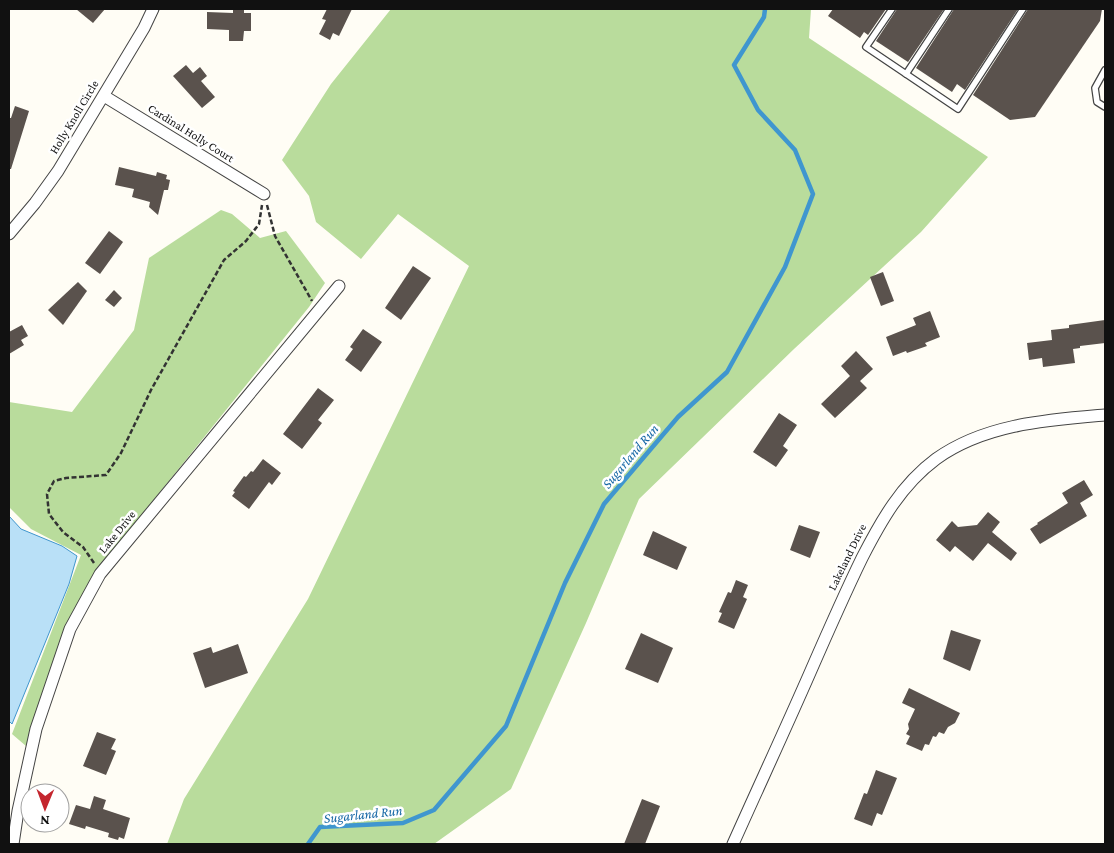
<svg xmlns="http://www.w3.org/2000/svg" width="1114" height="853" font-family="'Crimson Pro',serif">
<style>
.forest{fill:#b9dc9c}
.water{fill:#b9e0f7;stroke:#3f96cf}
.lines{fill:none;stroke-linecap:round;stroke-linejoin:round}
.stream{stroke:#3f96cf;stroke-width:4.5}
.building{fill:#5a524d}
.service-casing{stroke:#444;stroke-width:8}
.minor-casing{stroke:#444;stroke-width:13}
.path{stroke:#333;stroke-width:2.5;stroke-dasharray:5 2.5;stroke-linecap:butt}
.service{stroke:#fff;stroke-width:5.5}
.minor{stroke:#fff;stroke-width:11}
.labels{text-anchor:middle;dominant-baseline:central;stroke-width:5;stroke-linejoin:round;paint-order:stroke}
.street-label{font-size:12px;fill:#111;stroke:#fff}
.water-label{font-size:14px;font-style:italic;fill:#1768a6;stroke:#fff}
</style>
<rect width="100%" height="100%" fill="#fffdf5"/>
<g class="forest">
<path d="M 391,9 L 811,9 L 809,38 L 988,157 L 921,232 L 794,349 L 639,499 L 586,623 L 511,789 L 434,844 L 167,844 L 184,799 L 308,599 L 469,266 L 398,214 L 361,259 L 316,222 L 309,196 L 282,160 L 331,84 Z"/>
<path d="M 221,210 L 232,214 L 260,238 L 286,231 L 325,283 L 309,307 L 94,574 L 60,642 L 26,746 L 12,734 L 81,555 L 31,529 L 9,507 L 9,402 L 72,412 L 134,330 L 149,258 Z"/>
</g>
<path class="water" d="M 9,516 L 21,529 L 62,546 L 77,556 L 69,584 L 12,724 L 9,721 Z"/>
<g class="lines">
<path class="stream" d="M 308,844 L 320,827 L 403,823 L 434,810 L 506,726 L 565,583 L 604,504 L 678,417 L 727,372 L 785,267 L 813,194 L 795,150 L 758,110 L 734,65 L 764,17 L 765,9"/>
</g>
<g class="building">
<path d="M 76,9 L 105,9 L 93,23 Z"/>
<path d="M 233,9 L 244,9 L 244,13 L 251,13 L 251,31 L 244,31 L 243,41 L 229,41 L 229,30 L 207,29 L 207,12 L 233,13 Z"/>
<path d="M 327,9 L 352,9 L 339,36 L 333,33 L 330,40 L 319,34 L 326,20 L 322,19 Z"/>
<path d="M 833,9 L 886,9 L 868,35 L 864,32 L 860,38 L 828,16 Z"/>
<path d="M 897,9 L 944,9 L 908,62 L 876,41 Z"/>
<path d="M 954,9 L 1018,9 L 965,90 L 957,84 L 952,92 L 916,68 Z"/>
<path d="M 1028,9 L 1102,9 L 1100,21 L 1035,117 L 1010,120 L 973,95 Z"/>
<path d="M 186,65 L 193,73 L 200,67 L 207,76 L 201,81 L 215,97 L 202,108 L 173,76 Z"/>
<path d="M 15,106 L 29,111 L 11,169 L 9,169 L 9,118 L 11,118 Z"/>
<path d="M 119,167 L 156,176 L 157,172 L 167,175 L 166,179 L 170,180 L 168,190 L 164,190 L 158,215 L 149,207 L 150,202 L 132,197 L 134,189 L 115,185 Z"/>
<path d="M 109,231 L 123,242 L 100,274 L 85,263 Z"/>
<path d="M 413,266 L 431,278 L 401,320 L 385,308 Z"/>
<path d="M 883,272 L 894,301 L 881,306 L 870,277 Z"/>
<path d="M 78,282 L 87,291 L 63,325 L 48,310 Z"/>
<path d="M 114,290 L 122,298 L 114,307 L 105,300 Z"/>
<path d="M 930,311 L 940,337 L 925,343 L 927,346 L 907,353 L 906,351 L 893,356 L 886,337 L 916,325 L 913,318 Z"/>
<path d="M 1105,320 L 1105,343 L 1080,346 L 1080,348 L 1073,349 L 1075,363 L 1043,367 L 1042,358 L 1029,360 L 1027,343 L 1052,340 L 1051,330 L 1069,328 L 1069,325 Z"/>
<path d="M 22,325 L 28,336 L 21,340 L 24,345 L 9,354 L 9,332 Z"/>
<path d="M 363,329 L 382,342 L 361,372 L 345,360 L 353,349 L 350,347 Z"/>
<path d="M 856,351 L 873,369 L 860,381 L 867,388 L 835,418 L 821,404 L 850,376 L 841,366 Z"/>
<path d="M 318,388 L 334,400 L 318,420 L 322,423 L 302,449 L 283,434 Z"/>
<path d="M 779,413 L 797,425 L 783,446 L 788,450 L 776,467 L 753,452 Z"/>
<path d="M 263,459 L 281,473 L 272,485 L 269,482 L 249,509 L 232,496 L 235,492 L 233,491 L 244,476 L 246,477 L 251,471 L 253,472 Z"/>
<path d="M 1084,480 L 1093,495 L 1080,503 L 1087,516 L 1040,544 L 1030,529 L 1038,524 L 1037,523 L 1068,503 L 1062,493 Z"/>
<path d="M 988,512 L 1000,522 L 992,532 L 1017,553 L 1011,561 L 988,543 L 973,561 L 955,546 L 950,552 L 936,540 L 952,521 L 958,527 L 977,525 Z"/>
<path d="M 799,525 L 820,532 L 810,558 L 790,550 Z"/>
<path d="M 653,531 L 687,547 L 677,570 L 643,555 Z"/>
<path d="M 736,580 L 748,585 L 743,597 L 747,599 L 734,629 L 718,622 L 722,613 L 719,612 L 728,592 L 731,593 Z"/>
<path d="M 951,630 L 981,640 L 970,671 L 943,659 Z"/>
<path d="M 641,633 L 673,648 L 658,683 L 625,669 Z"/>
<path d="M 238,644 L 248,673 L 205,688 L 193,653 L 211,647 L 213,653 Z"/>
<path d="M 909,688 L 960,713 L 955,723 L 948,727 L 944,734 L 939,732 L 936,737 L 933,736 L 929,745 L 925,744 L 922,751 L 906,744 L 910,736 L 906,734 L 909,729 L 908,724 L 915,709 L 902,703 Z"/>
<path d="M 97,732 L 116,739 L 111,749 L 116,751 L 106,775 L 83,766 Z"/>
<path d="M 876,770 L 897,778 L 882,815 L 877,813 L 872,826 L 854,819 L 864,793 L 867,794 Z"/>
<path d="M 94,796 L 106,800 L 103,809 L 130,818 L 124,839 L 119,837 L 118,840 L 108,837 L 109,833 L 86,826 L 85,829 L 69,824 L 76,805 L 90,809 Z"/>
<path d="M 642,799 L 660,806 L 645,844 L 624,844 Z"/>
</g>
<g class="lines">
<defs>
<g id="service">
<path d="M 892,9 L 866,47 L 958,109 L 1023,9"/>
<path d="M 1105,70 L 1095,88 L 1097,102 L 1105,107"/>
<path d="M 906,74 L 949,9"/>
</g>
<g id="minor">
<path d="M 104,96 L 264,194"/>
<path d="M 9,234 L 35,203 L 58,171 L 144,28 L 153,9"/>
<path d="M 13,844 L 18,811 L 36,729 L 70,629 L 100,574 L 339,286"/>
<path d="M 733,844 C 758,788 784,732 809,675 C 826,636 843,597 862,558 C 881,521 901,485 936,459 C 985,424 1047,420 1105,415"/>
</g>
</defs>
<use href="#service" class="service-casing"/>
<use href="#minor" class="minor-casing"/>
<g class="path">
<path d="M 267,205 L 275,236 L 312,301"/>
<path d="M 94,563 L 83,547 L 63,532 L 49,514 L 47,494 L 54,481 L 66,478 L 106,475 L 121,453 L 151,390 L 224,260 L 246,241 L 259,224 L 262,205"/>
</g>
<use href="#service" class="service"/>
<use href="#minor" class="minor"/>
</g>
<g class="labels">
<g class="street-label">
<text transform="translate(74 117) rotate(-59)">Holly Knoll Circle</text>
<text transform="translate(191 133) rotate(32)">Cardinal Holly Court</text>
<text transform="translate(117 532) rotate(-51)">Lake Drive</text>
<text transform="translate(847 557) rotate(-64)">Lakeland Drive</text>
</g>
<g class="water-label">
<text transform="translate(630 456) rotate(-50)">Sugarland Run</text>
<text transform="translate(363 814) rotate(-6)">Sugarland Run</text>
</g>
</g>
<rect width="1114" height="853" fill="none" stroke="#111111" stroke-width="20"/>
<g transform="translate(45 808) rotate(181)"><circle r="24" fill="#ffffff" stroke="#a0a0a0"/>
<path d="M0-4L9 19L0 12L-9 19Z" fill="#c4262e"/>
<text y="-8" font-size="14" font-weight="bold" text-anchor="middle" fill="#111111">N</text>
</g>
</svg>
